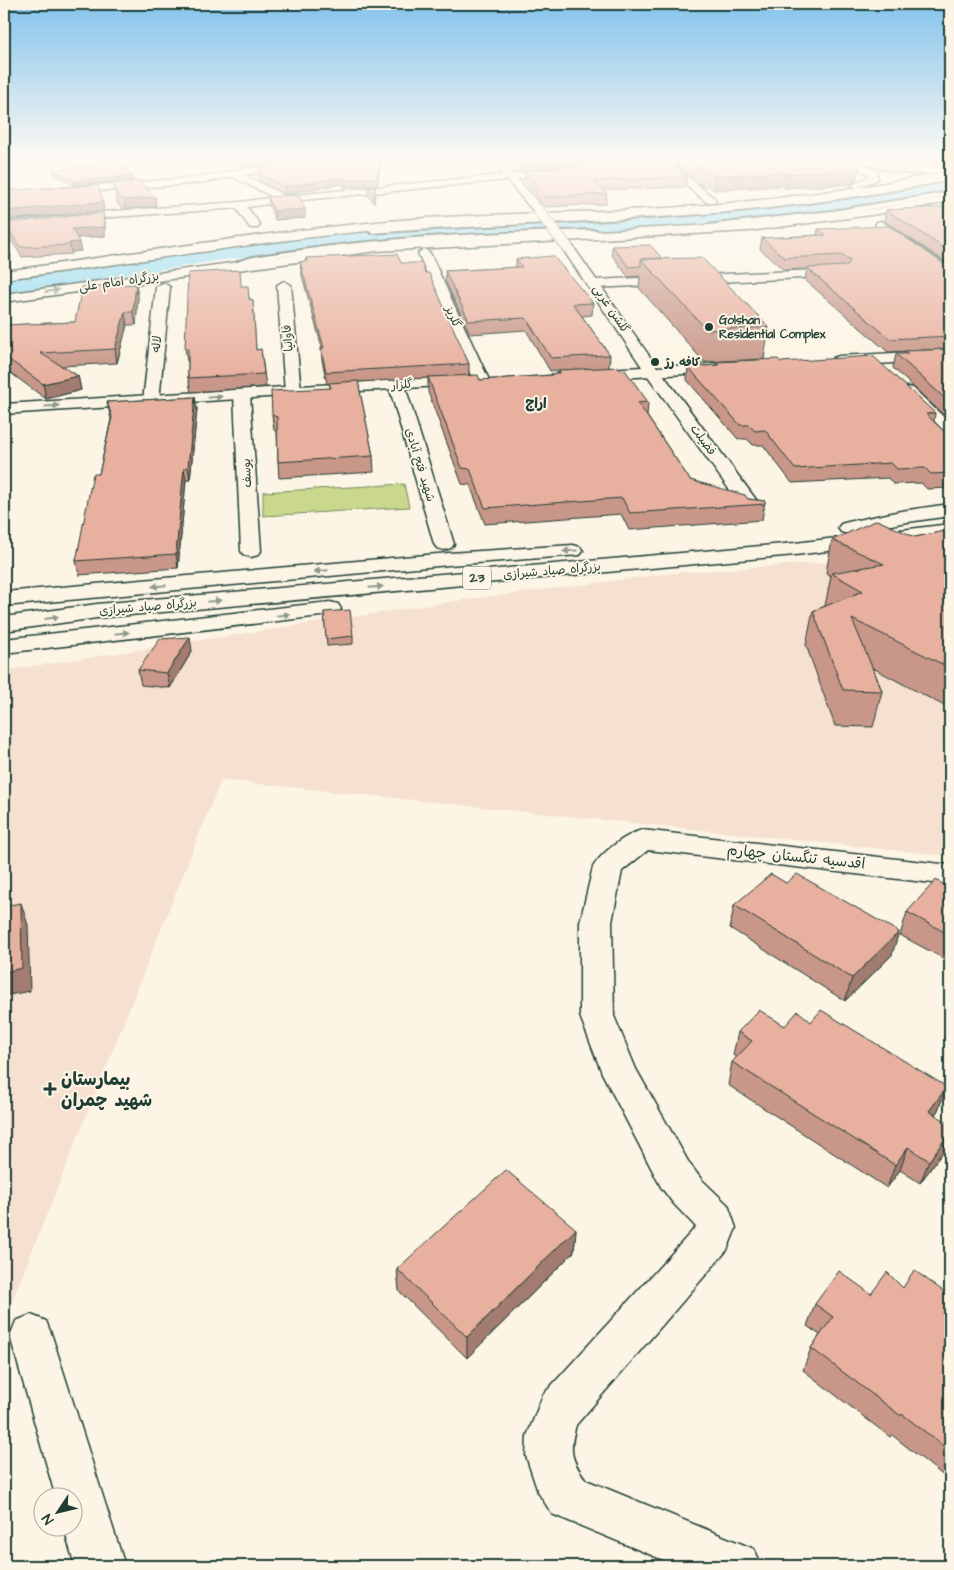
<svg xmlns="http://www.w3.org/2000/svg" width="954" height="1570" font-family="'Architects Daughter','Playpen Sans Arabic',sans-serif">
<style>
.built{fill:#f6e0d0}
.green{fill:#c9d88c;stroke:#748a60}
.lines{fill:none;stroke-linecap:round;stroke-linejoin:round}
.river{fill:#8fd9f1;fill-rule:evenodd}
.lane-casing{stroke:#1f3d34;stroke-width:4}
.street-casing{stroke:#1f3d34;stroke-width:3}
.secondary-casing{stroke:#1f3d34;stroke-width:3}
.highway-casing{stroke:#1f3d34;stroke-width:3}
.lane{fill:#fcf5e5;fill-rule:evenodd}
.street{fill:#fcf5e5;fill-rule:evenodd}
.secondary{fill:#fcf5e5;fill-rule:evenodd}
.highway{fill:#fcf5e5;fill-rule:evenodd}
.secondary-bridge-casing{stroke:#1f3d34;stroke-width:12;stroke-linecap:butt}
.secondary-bridge{stroke:#fcf5e5;stroke-width:11}
.wall{fill:#c89789;stroke:#1f3d34}
.shaded-wall{fill:#a27b6f;stroke:#1f3d34}
.building{fill:#e8b09f;stroke:#1f3d34}
.oneway{fill:#8e998c}
.poi-dot{fill:#1f3d34;stroke:#fcf5e5;stroke-width:2}
.labels{text-anchor:middle;dominant-baseline:central;stroke-width:4;stroke-linejoin:round;paint-order:stroke}
.far-street-label{font-size:12px;fill:#1f3d34;stroke:#fcf5e5}
.far-poi-label{font-size:12px;font-weight:bold;fill:#1f3d34;stroke:#fcf5e5;text-anchor:start}
.far-neighbourhood-label{font-size:14px;font-weight:bold;fill:#1f3d34;stroke:#fcf5e5}
.shield{fill:#fcf5e5;stroke:#617469;stroke-width:1}
.shield-label{font-size:14px;font-weight:bold;fill:#1f3d34}
.street-label{font-size:15px;fill:#1f3d34;stroke:#fcf5e5}
.near-poi-label{font-size:18px;font-weight:bold;fill:#1f3d34;stroke:#fcf5e5;text-anchor:start}
</style>
<rect width="100%" height="100%" fill="#fcf5e5"/>
<filter id="ink" filterUnits="userSpaceOnUse"><feTurbulence type="fractalNoise" baseFrequency=".02" numOctaves="2"/><feDisplacementMap in="SourceGraphic" scale="10" xChannelSelector="R" yChannelSelector="G"/><feConvolveMatrix kernelMatrix="1 2 1 2 8 2 1 2 1" color-interpolation-filters="sRGB"/></filter>
<g filter="url(#ink)">
<path class="built" d="M 950,554 L 950,856 L 221,780 L 4,1321 L 4,674 L 8,670 L 449,602 L 673,573 Z"/>
<path class="green" d="M 404,484 L 409,507 L 263,516 L 263,492 Z"/>
<g class="lines">
<path class="river" d="M 950,180 L 950,194 C 878,206 805,217 732,223 C 597,234 461,236 326,248 C 218,257 111,280 4,294 L 4,278 L 231,244 L 323,233 L 733,209 L 878,193 Z"/>
<defs>
<g id="lane">
<path d="M 950,176 L 950,180 C 859,198 768,210 675,216 C 574,223 473,225 372,233 L 369,231 L 372,229 C 473,221 574,220 675,213 C 768,207 859,195 950,176 Z"/>
<path d="M 950,192 L 950,196 L 832,215 L 710,227 L 707,225 L 832,211 Z"/>
<path d="M 596,230 L 598,233 L 462,239 L 372,245 L 283,256 L 239,265 L 236,263 C 246,256 281,253 295,251 C 395,236 495,233 596,230 Z"/>
</g>
<g id="street">
<path d="M 313,157 L 335,157 L 330,160 L 245,175 L 287,197 L 289,199 L 287,201 L 283,202 L 233,177 L 192,184 L 4,198 L 4,192 L 192,178 Z"/>
<path d="M 489,157 L 499,157 L 515,177 L 514,179 L 506,179 Z"/>
<path d="M 653,157 L 664,157 L 714,198 L 716,200 L 714,202 L 706,202 Z"/>
<path d="M 850,157 L 864,157 L 897,166 L 941,166 L 946,169 C 933,181 879,169 862,163 L 877,171 L 878,179 L 857,188 L 852,185 L 868,177 L 868,174 L 848,164 L 847,162 L 851,159 Z"/>
<path d="M 240,202 L 244,203 L 258,222 L 260,225 L 258,228 L 250,228 L 234,205 Z"/>
<path d="M 881,221 L 950,267 L 950,277 L 945,276 L 877,228 L 875,225 L 877,222 Z"/>
<path d="M 424,249 L 430,253 L 489,380 L 487,383 L 475,383 L 473,380 L 418,253 Z"/>
<path d="M 4,251 L 10,255 L 10,261 L 4,265 Z"/>
<path d="M 839,269 L 846,273 L 844,276 L 594,288 L 587,284 L 594,280 Z"/>
<path d="M 284,281 L 291,285 L 301,392 L 299,396 L 287,396 L 285,392 L 277,285 Z"/>
<path d="M 163,283 L 170,287 L 159,401 L 157,405 L 145,405 L 143,401 L 156,287 Z"/>
<path d="M 653,367 L 659,369 L 760,505 L 763,509 L 760,513 L 753,515 L 746,513 L 645,372 L 647,369 Z"/>
<path d="M 397,381 L 403,383 L 405,386 L 454,544 L 451,548 L 444,550 L 437,548 L 434,544 L 389,386 L 391,383 Z"/>
<path d="M 907,387 L 913,388 L 950,423 L 950,437 L 944,436 L 901,396 L 899,392 L 901,388 Z"/>
<path d="M 242,390 L 248,391 L 250,395 L 261,551 L 258,555 L 251,557 L 244,555 L 241,551 L 234,395 L 236,391 Z"/>
<path d="M 642,830 L 950,865 L 950,885 L 648,850 L 622,871 L 612,922 L 614,1016 L 636,1069 L 689,1163 L 701,1179 L 728,1205 L 736,1228 L 727,1250 L 576,1425 C 569,1450 570,1459 586,1480 L 754,1549 L 762,1566 L 678,1566 L 552,1514 L 538,1492 L 526,1456 L 527,1436 L 543,1395 L 696,1227 L 673,1203 L 661,1187 L 602,1073 L 580,1016 L 580,922 L 593,867 C 602,852 625,835 642,830 Z"/>
<path d="M 31,1315 L 46,1321 L 52,1336 L 125,1566 L 75,1566 L 64,1528 L 72,1528 L 72,1498 L 56,1498 L 10,1336 L 16,1321 Z"/>
</g>
<g id="secondary">
<path d="M 687,157 L 726,157 L 721,160 L 632,168 L 627,165 L 632,162 Z"/>
<path d="M 562,169 L 567,172 L 566,174 L 518,179 L 544,210 L 538,213 L 534,212 L 507,180 L 283,202 L 240,208 L 113,217 L 4,230 L 4,222 L 113,211 L 240,202 L 283,196 Z"/>
<path d="M 568,244 L 572,245 L 657,367 L 726,363 L 732,365 L 734,368 L 732,371 L 589,380 L 583,378 L 581,375 L 583,372 L 589,370 L 642,367 L 562,248 Z"/>
<path d="M 950,350 L 950,360 L 839,366 L 833,364 L 831,361 L 833,358 L 839,356 Z"/>
<path d="M 464,376 L 470,378 L 472,381 L 470,384 L 4,414 L 4,404 Z"/>
<path d="M 950,504 L 950,516 L 901,523 L 848,534 L 841,532 L 838,528 L 841,524 L 848,522 L 901,511 Z"/>
</g>
<g id="highway">
<path d="M 950,171 L 950,177 C 856,196 761,209 666,215 C 586,220 506,220 426,226 C 284,236 145,262 4,279 L 4,271 C 145,252 285,228 427,218 C 506,213 586,213 666,208 C 761,202 856,190 950,171 Z"/>
<path d="M 950,196 L 950,202 L 871,215 L 749,231 L 377,251 L 4,302 L 4,294 L 377,243 L 749,223 L 871,209 Z"/>
<path d="M 950,524 L 950,536 L 795,555 L 97,618 L 4,631 L 4,617 L 97,604 L 795,543 Z"/>
<path d="M 573,545 L 580,547 L 583,551 L 580,555 L 449,565 L 4,606 L 4,592 L 449,553 Z"/>
<path d="M 330,602 L 338,604 L 341,609 L 338,614 L 4,653 L 4,639 Z"/>
</g>
</defs>
<use href="#lane" class="lane-casing"/>
<use href="#street" class="street-casing"/>
<use href="#secondary" class="secondary-casing"/>
<use href="#highway" class="highway-casing"/>
<use href="#lane" class="lane"/>
<use href="#street" class="street"/>
<use href="#secondary" class="secondary"/>
<use href="#highway" class="highway"/>
<defs>
<path id="secondary-bridge" d="M 538,210 L 568,248"/>
</defs>
<use href="#secondary-bridge" class="secondary-bridge-casing"/>
<use href="#secondary-bridge" class="secondary-bridge"/>
</g>
<g class="wall">
<path d="M 227,157 L 302,157 L 245,167 Z"/>
<path d="M 322,157 L 382,157 L 377,185 L 344,187 L 341,184 L 284,194 L 260,181 L 259,177 L 258,171 L 259,171 L 259,168 Z"/>
<path d="M 508,157 L 653,157 L 652,159 L 520,171 Z"/>
<path d="M 679,157 L 843,157 L 859,167 L 856,181 L 851,184 L 785,188 L 782,186 L 714,190 L 708,186 L 703,186 L 678,166 Z"/>
<path d="M 53,170 L 133,180 L 75,185 L 54,175 Z"/>
<path d="M 525,171 L 687,177 L 686,187 L 603,190 L 607,194 L 606,204 L 545,207 L 525,181 Z"/>
<path d="M 113,183 L 155,197 L 156,206 L 126,209 L 118,205 Z"/>
<path d="M 375,187 L 375,196 L 374,203 L 368,196 L 368,188 Z"/>
<path d="M 268,197 L 305,218 L 275,220 L 269,206 Z"/>
<path d="M 947,202 L 950,202 L 950,265 L 884,221 L 886,210 L 945,207 Z"/>
<path d="M 105,222 L 105,236 L 77,238 L 81,251 L 71,252 L 72,254 L 22,257 L 6,232 L 4,223 Z"/>
<path d="M 818,229 L 950,266 L 950,421 L 893,368 L 896,354 L 905,354 L 905,351 L 947,349 L 888,352 L 805,280 L 807,269 L 784,270 L 760,249 L 762,238 L 817,235 Z"/>
<path d="M 612,246 L 662,258 L 769,327 L 764,359 L 704,362 L 639,288 L 640,276 L 628,277 L 612,255 Z"/>
<path d="M 306,258 L 401,263 L 425,273 L 469,364 L 469,375 L 480,380 L 551,375 L 551,374 L 558,373 L 559,371 L 550,371 L 526,330 L 470,334 L 446,282 L 445,271 L 516,267 L 516,259 L 593,303 L 592,315 L 582,316 L 610,355 L 609,367 L 648,402 L 647,416 L 690,480 L 748,499 L 765,501 L 762,520 L 629,530 L 621,514 L 485,524 L 470,485 L 462,484 L 428,392 L 428,378 L 358,382 L 373,456 L 374,472 L 279,478 L 278,462 L 277,431 L 274,430 L 272,415 L 330,388 L 330,384 L 327,384 L 322,360 L 321,348 L 322,348 L 301,272 L 300,262 L 306,261 Z"/>
<path d="M 136,284 L 138,297 L 136,325 L 127,325 L 117,363 L 62,366 L 78,376 L 81,390 L 46,399 L 4,368 L 4,325 L 75,322 Z"/>
<path d="M 242,286 L 250,299 L 253,300 L 256,350 L 261,349 L 266,387 L 191,392 L 188,378 L 188,361 L 187,361 L 185,348 Z"/>
<path d="M 716,362 L 781,362 L 935,413 L 934,421 L 950,437 L 950,488 L 927,489 L 921,483 L 893,484 L 888,478 L 792,483 L 763,445 L 753,445 L 747,439 L 738,439 L 687,380 L 688,367 L 716,365 Z"/>
<path d="M 195,397 L 197,409 L 190,480 L 186,480 L 178,568 L 79,575 L 76,561 L 99,474 L 111,419 L 107,402 Z"/>
<path d="M 950,530 L 950,709 L 873,668 L 882,691 L 873,727 L 835,726 L 806,645 L 813,611 L 825,606 L 831,576 L 826,573 L 832,540 L 915,537 Z"/>
<path d="M 324,612 L 353,636 L 353,644 L 327,646 Z"/>
<path d="M 192,651 L 170,688 L 141,685 L 138,670 Z"/>
<path d="M 950,888 L 950,962 L 900,935 L 907,912 Z"/>
<path d="M 734,905 L 892,955 L 845,1001 L 730,928 Z"/>
<path d="M 811,1022 L 947,1087 L 938,1110 L 935,1115 L 945,1149 L 920,1183 L 900,1170 L 887,1188 L 728,1085 L 732,1062 L 737,1058 L 733,1055 L 738,1032 Z"/>
<path d="M 576,1229 L 574,1252 L 467,1358 L 399,1291 L 397,1269 Z"/>
<path d="M 903,1288 L 950,1296 L 950,1481 L 892,1435 L 890,1437 L 803,1370 L 811,1348 L 820,1335 L 807,1326 L 815,1304 Z"/>
</g>
<g class="shaded-wall">
<path d="M 266,157 L 302,157 L 245,167 L 245,161 Z"/>
<path d="M 380,157 L 382,157 L 377,185 L 344,187 L 344,180 Z"/>
<path d="M 521,157 L 653,157 L 652,159 L 520,171 Z"/>
<path d="M 859,167 L 856,181 L 851,184 L 785,188 L 787,174 Z"/>
<path d="M 784,172 L 782,186 L 714,190 L 715,176 Z"/>
<path d="M 133,176 L 133,180 L 75,185 L 75,181 Z"/>
<path d="M 341,178 L 341,184 L 284,194 L 284,187 Z"/>
<path d="M 375,187 L 375,196 L 374,203 L 374,195 Z"/>
<path d="M 155,197 L 156,206 L 126,209 L 124,200 Z"/>
<path d="M 103,202 L 104,211 L 4,220 L 4,211 Z"/>
<path d="M 305,209 L 305,218 L 275,220 L 274,211 Z"/>
<path d="M 103,213 L 105,222 L 105,236 L 73,238 L 72,229 Z"/>
<path d="M 79,242 L 81,251 L 71,252 L 69,243 Z"/>
<path d="M 136,284 L 138,297 L 136,325 L 133,312 Z"/>
<path d="M 125,312 L 127,325 L 117,363 L 115,349 Z"/>
<path d="M 78,376 L 81,390 L 46,399 L 43,384 Z"/>
<path d="M 195,397 L 197,409 L 190,480 L 188,467 Z"/>
<path d="M 184,468 L 186,480 L 178,568 L 176,554 Z"/>
<path d="M 190,637 L 192,651 L 170,688 L 167,673 Z"/>
<path d="M 21,903 L 28,925 L 30,991 L 4,996 L 4,972 Z"/>
<path d="M 899,932 L 892,955 L 845,1001 L 852,978 Z"/>
<path d="M 947,1087 L 938,1110 L 920,1134 L 929,1111 Z"/>
<path d="M 950,1132 L 950,1136 L 945,1149 L 920,1183 L 929,1161 Z"/>
<path d="M 908,1147 L 900,1170 L 887,1188 L 895,1165 Z"/>
<path d="M 576,1229 L 574,1252 L 467,1358 L 467,1337 Z"/>
</g>
<g class="building">
<path d="M 238,157 L 266,157 L 245,161 Z"/>
<path d="M 322,157 L 380,157 L 377,178 L 344,180 L 341,178 L 284,187 L 259,174 L 258,171 L 263,170 L 259,168 Z"/>
<path d="M 685,157 L 843,157 L 859,167 L 853,170 L 787,174 L 784,172 L 715,176 L 709,172 L 704,172 Z"/>
<path d="M 663,158 L 687,177 L 594,181 L 607,194 L 546,197 L 525,171 Z"/>
<path d="M 119,161 L 133,176 L 75,181 L 53,170 Z"/>
<path d="M 140,181 L 155,197 L 124,200 L 117,197 L 113,183 Z"/>
<path d="M 98,185 L 103,202 L 4,211 L 4,191 Z"/>
<path d="M 375,187 L 374,195 L 368,188 Z"/>
<path d="M 298,195 L 305,209 L 274,211 L 268,197 Z"/>
<path d="M 950,207 L 950,252 L 886,210 Z"/>
<path d="M 103,213 L 104,227 L 72,229 L 79,242 L 69,243 L 70,245 L 20,247 L 4,223 Z"/>
<path d="M 889,226 L 947,266 L 950,266 L 950,336 L 890,339 L 807,268 L 846,266 L 850,262 L 849,260 L 841,255 L 785,258 L 762,238 L 826,235 L 818,229 Z"/>
<path d="M 650,245 L 662,258 L 641,259 L 641,266 L 629,267 L 612,246 Z"/>
<path d="M 397,254 L 401,263 L 422,263 L 425,273 L 429,273 L 469,364 L 326,372 L 321,348 L 324,348 L 300,262 L 307,261 L 306,258 Z"/>
<path d="M 553,256 L 593,303 L 573,304 L 610,355 L 551,358 L 526,318 L 469,321 L 445,271 L 522,267 L 516,259 Z"/>
<path d="M 702,258 L 769,327 L 707,330 L 641,259 Z"/>
<path d="M 240,270 L 241,286 L 248,286 L 249,299 L 253,300 L 256,350 L 261,349 L 264,374 L 188,378 L 188,348 L 185,348 L 188,273 Z"/>
<path d="M 136,284 L 133,312 L 125,312 L 115,349 L 40,353 L 78,376 L 43,384 L 4,356 L 4,325 L 75,322 L 82,287 Z"/>
<path d="M 950,349 L 950,403 L 896,354 L 908,354 L 905,351 Z"/>
<path d="M 873,356 L 935,413 L 926,414 L 950,437 L 950,473 L 931,474 L 925,468 L 897,469 L 891,463 L 795,469 L 765,430 L 755,431 L 749,425 L 740,425 L 688,367 L 719,365 L 716,362 L 778,359 L 781,362 Z"/>
<path d="M 619,367 L 622,370 L 625,370 L 648,402 L 638,403 L 690,480 L 745,495 L 748,499 L 765,501 L 765,504 L 630,513 L 622,498 L 485,508 L 470,469 L 462,468 L 428,377 L 478,375 L 480,380 L 552,375 L 551,374 L 560,373 L 559,370 Z"/>
<path d="M 358,381 L 373,456 L 278,462 L 277,417 L 272,415 L 271,391 L 331,388 L 329,383 Z"/>
<path d="M 195,397 L 188,467 L 184,468 L 176,554 L 76,561 L 93,474 L 99,474 L 112,417 L 107,402 Z"/>
<path d="M 877,520 L 915,537 L 950,530 L 950,668 L 852,619 L 882,691 L 843,690 L 813,611 L 863,591 L 831,573 L 884,564 L 832,540 Z"/>
<path d="M 350,610 L 353,636 L 326,639 L 324,612 Z"/>
<path d="M 190,637 L 167,673 L 138,670 L 160,639 Z"/>
<path d="M 771,874 L 786,883 L 797,874 L 899,932 L 852,978 L 734,905 Z"/>
<path d="M 936,880 L 950,888 L 950,935 L 907,912 Z"/>
<path d="M 21,903 L 22,968 L 4,972 L 4,906 Z"/>
<path d="M 759,1010 L 785,1026 L 798,1011 L 811,1022 L 821,1010 L 947,1087 L 929,1111 L 950,1124 L 950,1132 L 929,1161 L 908,1147 L 895,1165 L 732,1062 L 752,1041 L 738,1032 Z"/>
<path d="M 506,1170 L 576,1229 L 467,1337 L 397,1269 Z"/>
<path d="M 914,1270 L 950,1296 L 950,1451 L 902,1414 L 901,1416 L 811,1348 L 833,1317 L 815,1304 L 839,1271 L 871,1294 L 887,1272 L 903,1288 Z"/>
</g>
<defs><path id="oneway-solid" d="M-6-.8H1V-3.2L6.5 0L1 3.2V.8H-6Z" transform="scale(1.25)"/></defs>
<g class="oneway">
<use href="#oneway-solid" transform="translate(52 291) rotate(-8)"/>
<use href="#oneway-solid" transform="translate(215 397) rotate(-3)"/>
<use href="#oneway-solid" transform="translate(52 406) rotate(-3)"/>
<use href="#oneway-solid" transform="translate(570 551) rotate(176)"/>
<use href="#oneway-solid" transform="translate(321 571) rotate(175)"/>
<use href="#oneway-solid" transform="translate(159 586) rotate(175)"/>
<use href="#oneway-solid" transform="translate(376 587) rotate(-5)"/>
<use href="#oneway-solid" transform="translate(214 601) rotate(-5)"/>
<use href="#oneway-solid" transform="translate(283 615) rotate(-7)"/>
<use href="#oneway-solid" transform="translate(52 618) rotate(-8)"/>
<use href="#oneway-solid" transform="translate(122 633) rotate(-6)"/>
</g>
</g>
<linearGradient id="sky" x2="0" y2="1"><stop stop-color="#84c3ec"/><stop offset="0.42" stop-color="#fefaf3"/><stop offset="1" stop-color="#fefaf3" stop-opacity="0"/></linearGradient>
<rect width="954" height="377" fill="url(#sky)"/>
<g class="poi-dot">
<circle cx="709" cy="327" r="5"/>
<circle cx="655" cy="362" r="5"/>
<path d="M47.5 1081.5h5v5h5v5h-5v5h-5v-5h-5v-5h5z"/>
</g>
<g class="labels">
<g class="far-street-label">
<text transform="translate(119 282) rotate(-8)">بزرگراه امام علی</text>
<text transform="translate(611 309) rotate(56)">گلشن غربی</text>
<text transform="translate(453 317) rotate(66)">گلریز</text>
<text transform="translate(288 338) rotate(-95)">فاوانیا</text>
<text transform="translate(157 344) rotate(-84)">لاله</text>
<text transform="translate(402 385) rotate(-4)">گلزار</text>
<text transform="translate(703 440) rotate(54)">فضیلت</text>
<text transform="translate(420 465) rotate(73)">شهید فتح آبادی</text>
<text transform="translate(247 473) rotate(-93)">یوسف</text>
<text transform="translate(552 571) rotate(-5)">بزرگراه صیاد شیرازی</text>
<text transform="translate(148 607) rotate(-5)">بزرگراه صیاد شیرازی</text>
</g>
<g class="far-poi-label">
<text x="719" y="320">Golshan<tspan x="719" dy="14">Residential Complex</tspan></text>
<text x="665" y="362">کافه رژ</text>
</g>
<g class="far-neighbourhood-label">
<text x="536" y="404">اراج</text>
</g>
<rect class="shield" x="463" y="566.5" width="28" height="23" rx="4"/>
<g class="shield-label">
<text x="477" y="578">23</text>
</g>
<g class="street-label">
<text transform="translate(796 857) rotate(6)">اقدسیه تنگستان چهارم</text>
</g>
<g class="near-poi-label">
<text x="61" y="1079">بیمارستان<tspan x="61" dy="21">شهید چمران</tspan></text>
</g>
</g>
<rect width="954" height="1570" fill="none" stroke="#fcf5e5" stroke-width="20"/>
<rect x="10" y="10" width="934" height="1550" fill="none" stroke="#1f3d34" stroke-width="2" filter="url(#ink)"/>
<g transform="translate(58 1512) rotate(235)"><circle r="24" fill="#fcf5e5" stroke="#a4ab9e"/>
<path d="M0-4L9 19L0 12L-9 19Z" fill="#1f3d34"/>
<text y="-8" font-size="14" font-weight="bold" text-anchor="middle" fill="#1f3d34">N</text>
</g>
</svg>
